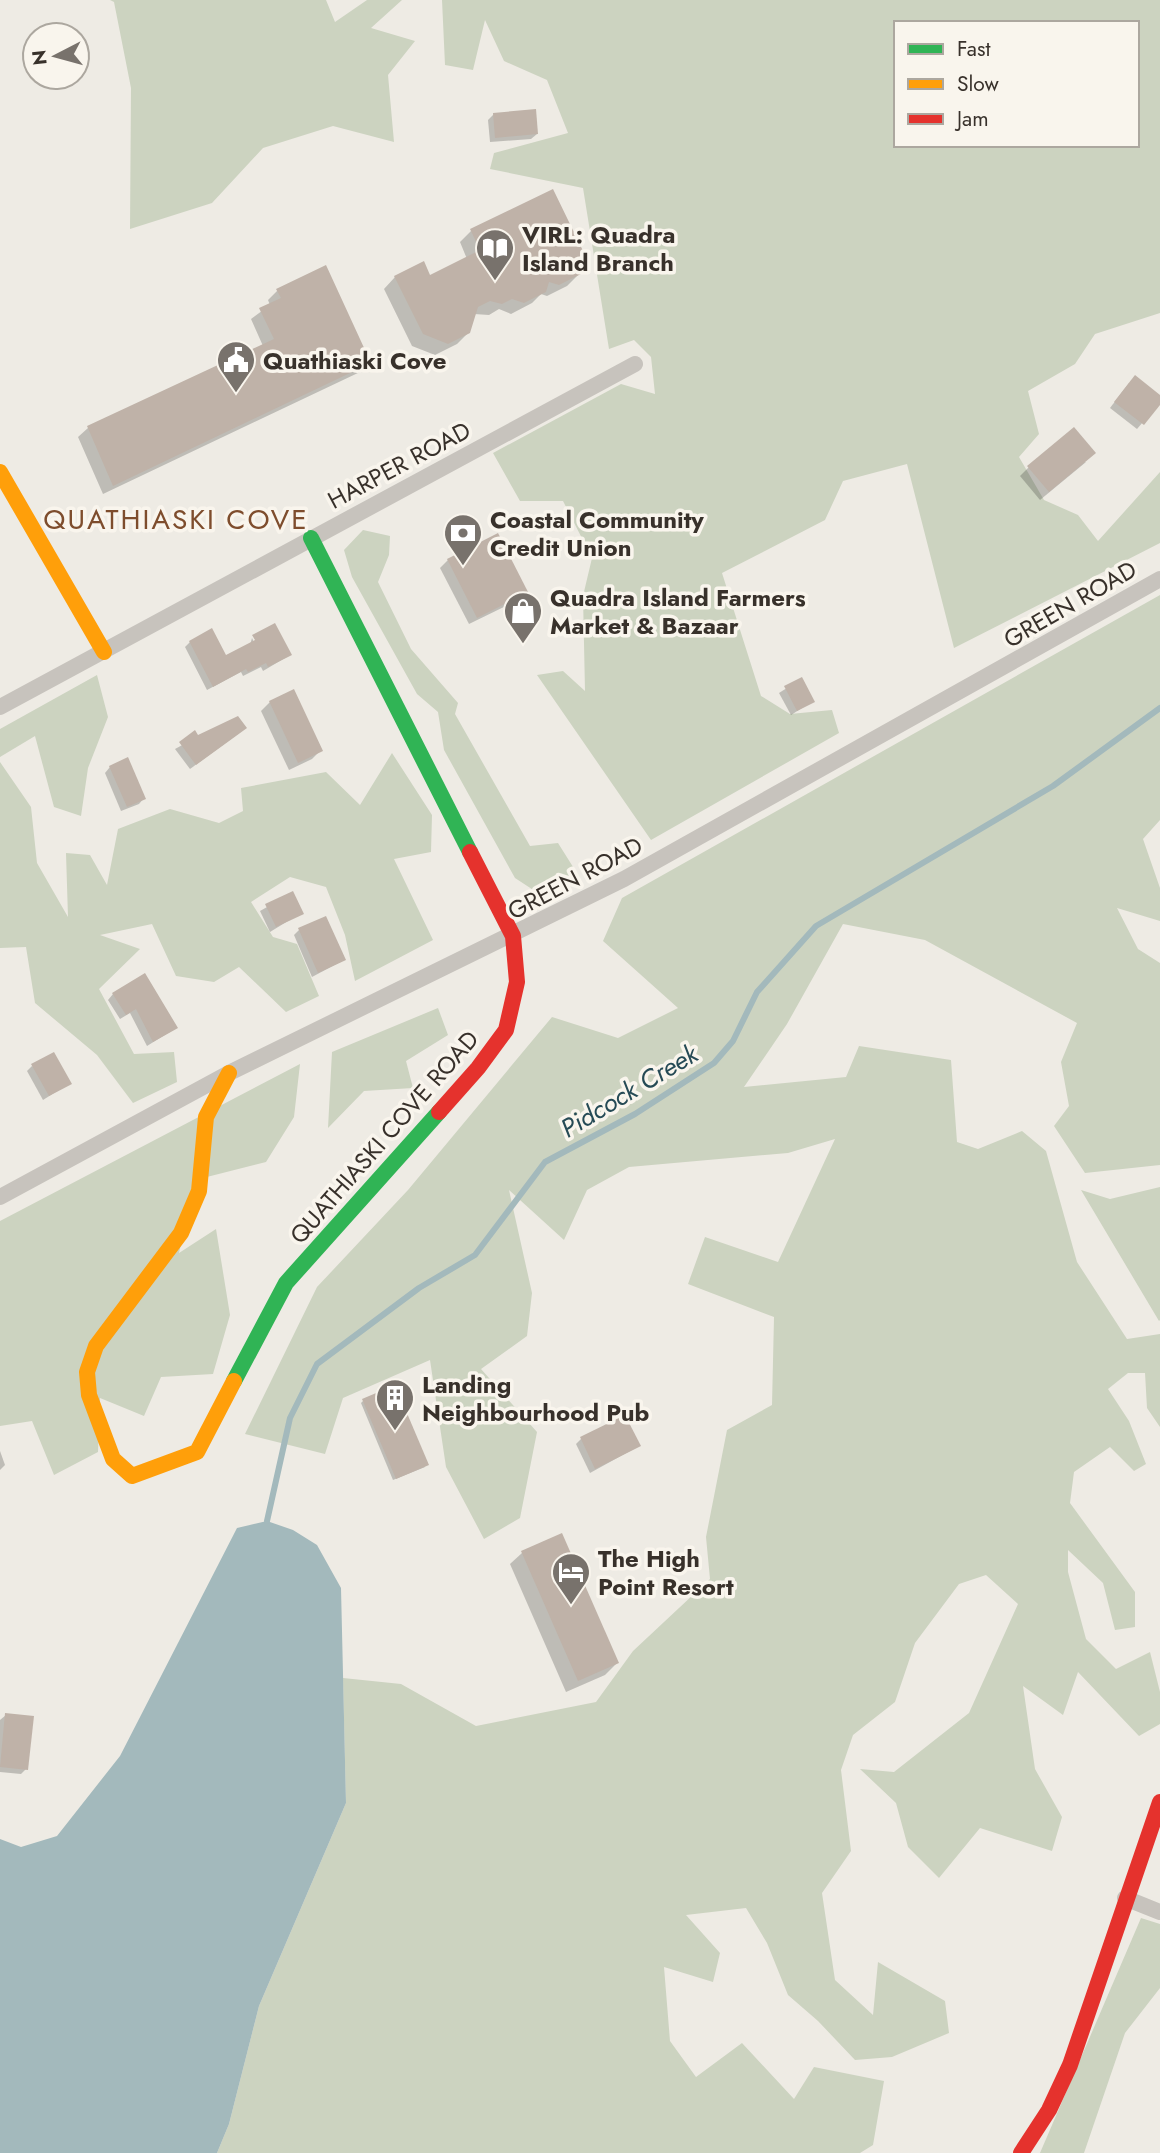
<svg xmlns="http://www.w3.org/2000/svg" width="1160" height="2153" font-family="Jost,sans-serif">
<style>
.green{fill:#ccd3c0;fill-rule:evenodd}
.water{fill:#a3b9bc}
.shadow{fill:#0003}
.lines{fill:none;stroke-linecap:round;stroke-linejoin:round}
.stream{stroke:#a3b9bc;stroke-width:6}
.building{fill:#bfb2a8}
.street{stroke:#c7c3bd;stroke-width:16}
.fast{stroke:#30b455;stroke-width:16}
.slow{stroke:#ff9f0a;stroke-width:16}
.jam{stroke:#e5322d;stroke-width:16}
.labels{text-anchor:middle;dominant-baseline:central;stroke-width:7;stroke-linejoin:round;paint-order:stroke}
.poi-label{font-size:24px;font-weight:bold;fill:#38312b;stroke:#f9f5ed;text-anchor:start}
.street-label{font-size:24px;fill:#38312b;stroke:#f9f5ed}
.water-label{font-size:26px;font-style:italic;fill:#254a55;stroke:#f9f5ed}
.quarter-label{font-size:28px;letter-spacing:2px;fill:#7e4d2d;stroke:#f9f5ed}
</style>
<rect width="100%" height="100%" fill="#eeebe4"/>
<g class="green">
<path d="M 110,0 L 326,0 L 335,22 L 367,0 L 402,0 L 371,28 L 415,41 L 388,75 L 394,142 L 333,126 L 263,148 L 212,203 L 130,229 L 131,88 L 114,2 Z"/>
<path d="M 442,0 L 1160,0 L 1160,313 L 1095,334 L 1075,364 L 1028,391 L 1039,434 L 1019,457 L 1044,500 L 1078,515 L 1098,541 L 1160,472 L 1160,543 L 954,648 L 907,464 L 843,481 L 825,520 L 722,573 L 761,696 L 790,714 L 832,710 L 839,733 L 651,840 L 537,675 L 563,671 L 585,691 L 583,596 L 592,558 L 563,501 L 520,501 L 493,453 L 621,384 L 655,394 L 651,357 L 634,340 L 609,349 L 583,188 L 490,169 L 494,153 L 568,133 L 547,80 L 504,61 L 485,20 L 473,70 L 445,65 ZM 896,23 L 1137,23 L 1137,145 L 896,145 Z"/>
<path d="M 363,530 L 390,536 L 389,555 L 378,582 L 411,649 L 458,703 L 455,714 L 530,846 L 558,843 L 580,878 L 541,895 L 515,878 L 444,750 L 438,712 L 417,694 L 352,577 L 344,550 Z"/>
<path d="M 1160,595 L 1160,820 L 1143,839 L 1160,888 L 1160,921 L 1117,908 L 1138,949 L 1160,963 L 1160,1165 L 1085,1173 L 1054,1126 L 1069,1106 L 1061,1062 L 1077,1023 L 925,940 L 843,924 L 787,1024 L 744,1087 L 846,1077 L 859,1046 L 951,1060 L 957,1142 L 978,1149 L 1022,1131 L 1046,1151 L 1077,1262 L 1127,1339 L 1160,1334 L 1160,1427 L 1147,1408 L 1145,1373 L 1128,1373 L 1108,1389 L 1129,1421 L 1146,1464 L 1134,1471 L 1110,1447 L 1074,1472 L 1070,1503 L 1135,1592 L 1135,1627 L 1115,1630 L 1103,1583 L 1068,1550 L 1068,1572 L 1086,1639 L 1116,1669 L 1150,1652 L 1160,1692 L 1160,1724 L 1139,1736 L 1078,1672 L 1063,1715 L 1023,1686 L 1035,1769 L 1062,1817 L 1052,1851 L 980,1828 L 939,1878 L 908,1847 L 896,1803 L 860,1769 L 894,1772 L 969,1713 L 1018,1604 L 986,1575 L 959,1584 L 915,1643 L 895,1702 L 853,1735 L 841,1770 L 851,1851 L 822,1893 L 835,1980 L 873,2015 L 878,1962 L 945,2001 L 949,2033 L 892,2057 L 855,2060 L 818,2021 L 788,1995 L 767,1943 L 746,1908 L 686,1915 L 720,1953 L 713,1982 L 664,1967 L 670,2041 L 696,2077 L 742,2043 L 794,2099 L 814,2067 L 884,2081 L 873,2145 L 860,2153 L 217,2153 L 229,2124 L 259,2006 L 346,1803 L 343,1678 L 401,1684 L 476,1726 L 596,1702 L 633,1651 L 710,1579 L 706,1537 L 727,1430 L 772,1405 L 774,1317 L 688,1284 L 705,1237 L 778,1262 L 835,1139 L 788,1153 L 629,1167 L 587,1190 L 564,1240 L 509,1190 L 532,1293 L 527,1336 L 481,1369 L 537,1432 L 520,1518 L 484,1539 L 446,1467 L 430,1360 L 343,1398 L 325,1454 L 245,1434 L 317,1287 L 408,1190 L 552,1017 L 618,1038 L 678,1008 L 603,941 L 622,898 Z"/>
<path d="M 97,675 L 108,717 L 88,768 L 81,816 L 54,807 L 35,736 L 0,757 L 0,729 Z"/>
<path d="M 392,753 L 432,815 L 431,852 L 394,859 L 433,940 L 355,981 L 345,935 L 326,887 L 290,877 L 251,902 L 273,937 L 297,944 L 319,996 L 286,1012 L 239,967 L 214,982 L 176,976 L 152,924 L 100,935 L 140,949 L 99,989 L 134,1054 L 174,1052 L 177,1082 L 133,1103 L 97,1055 L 35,1003 L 26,947 L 0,948 L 0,762 L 31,807 L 37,863 L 68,917 L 66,853 L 90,855 L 107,885 L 118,829 L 170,809 L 219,823 L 243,811 L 241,788 L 326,772 L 360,805 Z"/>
<path d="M 438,1008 L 448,1035 L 406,1061 L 413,1088 L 364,1091 L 328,1128 L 332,1052 Z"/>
<path d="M 300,1064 L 294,1117 L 266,1162 L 195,1180 L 179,1253 L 216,1229 L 230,1315 L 213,1374 L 161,1377 L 144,1416 L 100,1398 L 98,1452 L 54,1475 L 32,1421 L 0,1426 L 0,1221 Z"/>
<path d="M 1160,1187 L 1160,1320 L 1159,1321 L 1081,1190 L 1110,1199 Z"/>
<path d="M 1141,1918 L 1160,1924 L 1160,1988 L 1125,2033 L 1084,2153 L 1040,2153 Z"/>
</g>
<path class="water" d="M 267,1521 L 293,1530 L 317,1545 L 341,1588 L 346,1803 L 259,2006 L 229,2124 L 217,2153 L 0,2153 L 0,1839 L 21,1847 L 57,1836 L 120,1756 L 237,1528 Z"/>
<g class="shadow">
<path d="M 494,114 L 537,134 L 531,139 L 490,142 L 488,120 Z"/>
<path d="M 471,231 L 580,273 L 567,286 L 547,296 L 541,294 L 532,303 L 511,314 L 499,309 L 489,315 L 474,314 L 469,332 L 457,344 L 435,355 L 412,346 L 384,289 L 395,277 L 430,277 L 467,259 L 460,242 Z"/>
<path d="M 278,290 L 369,362 L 360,372 L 103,494 L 78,437 L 88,428 L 263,346 L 251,319 L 270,305 L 268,300 Z"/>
<path d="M 1129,383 L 1160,397 L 1160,402 L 1137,429 L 1110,408 Z"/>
<path d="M 1086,462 L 1040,500 L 1020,476 L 1029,467 Z"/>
<path d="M 448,560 L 526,592 L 518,600 L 469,624 L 440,568 Z"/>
<path d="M 252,638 L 257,649 L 290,655 L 263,671 L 261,667 L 243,676 L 241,672 L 207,690 L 185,647 L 190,642 L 226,657 L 250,645 Z"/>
<path d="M 801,679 L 813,701 L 791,715 L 779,693 Z"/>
<path d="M 270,702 L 321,750 L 312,759 L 289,770 L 261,711 Z"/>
<path d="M 239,733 L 190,769 L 175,749 L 197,737 Z"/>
<path d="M 110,767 L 144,798 L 139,804 L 121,811 L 105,773 Z"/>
<path d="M 292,893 L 301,913 L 270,932 L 260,911 Z"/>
<path d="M 299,930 L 344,960 L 312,977 L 294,935 Z"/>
<path d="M 113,994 L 176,1028 L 147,1046 L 130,1013 L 120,1019 L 108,1000 Z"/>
<path d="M 32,1066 L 70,1083 L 43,1100 L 27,1071 Z"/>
<path d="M 363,1401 L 425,1467 L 393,1480 L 361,1403 Z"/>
<path d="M 581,1439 L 639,1446 L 590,1473 L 576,1444 Z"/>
<path d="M 0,1451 L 5,1465 L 0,1470 Z"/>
<path d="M 561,1536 L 617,1663 L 605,1675 L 566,1692 L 510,1564 L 522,1553 Z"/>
<path d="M 6,1715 L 26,1769 L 21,1774 L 0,1772 L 0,1720 Z"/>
</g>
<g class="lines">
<path class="stream" d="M 267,1521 L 290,1418 L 317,1364 L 419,1288 L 475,1255 L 545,1162 L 635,1114 L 714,1063 L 733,1041 L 757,992 L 816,926 L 1053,786 L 1160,708"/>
</g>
<g class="building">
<path d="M 536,109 L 538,134 L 495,138 L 493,113 Z"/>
<path d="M 553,189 L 585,255 L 581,274 L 559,285 L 549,282 L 546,292 L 524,303 L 512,299 L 502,304 L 490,301 L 478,307 L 470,333 L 448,344 L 423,334 L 394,276 L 424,261 L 430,275 L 480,250 L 470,229 Z"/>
<path d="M 326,265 L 371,363 L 113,486 L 87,426 L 274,339 L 259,308 L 281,298 L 276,289 Z"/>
<path d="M 1135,375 L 1160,395 L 1160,405 L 1144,425 L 1114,402 Z"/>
<path d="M 1074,427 L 1096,453 L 1049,492 L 1027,466 Z"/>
<path d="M 498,533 L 528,592 L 477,618 L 447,559 Z"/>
<path d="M 275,623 L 292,655 L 268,667 L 266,663 L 248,672 L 246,669 L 213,687 L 189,641 L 212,628 L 226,655 L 255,640 L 252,635 Z"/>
<path d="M 802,677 L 815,702 L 797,711 L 784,686 Z"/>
<path d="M 294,689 L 323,751 L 298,763 L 269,701 Z"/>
<path d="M 238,716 L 247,728 L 196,765 L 179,742 L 195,730 L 198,735 Z"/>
<path d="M 128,757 L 146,799 L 127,807 L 109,766 Z"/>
<path d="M 293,891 L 304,914 L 276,927 L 265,904 Z"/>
<path d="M 326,916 L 346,960 L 318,973 L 298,928 Z"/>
<path d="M 145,973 L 178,1028 L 153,1042 L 136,1009 L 126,1015 L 112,993 Z"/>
<path d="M 54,1052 L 72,1084 L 49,1096 L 31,1064 Z"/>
<path d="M 395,1385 L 429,1465 L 396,1479 L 362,1399 Z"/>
<path d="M 625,1415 L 641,1446 L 595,1469 L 580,1437 Z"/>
<path d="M 562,1533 L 619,1663 L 578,1681 L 521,1551 Z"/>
<path d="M 5,1713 L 34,1716 L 28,1770 L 0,1767 Z"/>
</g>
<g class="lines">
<g class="street">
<path d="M 0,707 L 635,364"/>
<path d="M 0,1197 L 229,1073 L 624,879 L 1160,579"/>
<path d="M 1125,1898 L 1160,1912"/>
</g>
<g class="fast">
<path d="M 311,538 L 470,852"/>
<path d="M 234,1381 L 286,1283 L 439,1112"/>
</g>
<g class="slow">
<path d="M 0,472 L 104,652"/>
<path d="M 229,1073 L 206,1117 L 199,1191 L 181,1233 L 96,1346 L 87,1372 L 89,1395 L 113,1459 L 132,1476 L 197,1452 L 234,1381"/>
</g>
<g class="jam">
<path d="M 439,1112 L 478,1068 L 506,1030 L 517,982 L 513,936 L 470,852"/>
<path d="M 1021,2153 L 1049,2110 L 1070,2065 L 1160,1802"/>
</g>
</g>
<defs>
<symbol id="library-pin" viewBox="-11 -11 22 30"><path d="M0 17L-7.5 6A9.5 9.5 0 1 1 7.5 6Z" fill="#78726c" stroke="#f9f5ed"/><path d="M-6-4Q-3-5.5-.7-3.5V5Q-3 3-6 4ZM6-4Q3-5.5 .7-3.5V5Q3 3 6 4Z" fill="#fff"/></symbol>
<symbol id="civic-pin" viewBox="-11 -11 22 30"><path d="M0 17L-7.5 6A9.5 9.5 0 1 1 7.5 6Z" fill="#78726c" stroke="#f9f5ed"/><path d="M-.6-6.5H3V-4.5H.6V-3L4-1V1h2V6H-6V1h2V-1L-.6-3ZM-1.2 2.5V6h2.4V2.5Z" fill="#fff"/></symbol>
<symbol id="bank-pin" viewBox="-11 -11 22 30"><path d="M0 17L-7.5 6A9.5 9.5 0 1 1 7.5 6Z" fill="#78726c" stroke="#f9f5ed"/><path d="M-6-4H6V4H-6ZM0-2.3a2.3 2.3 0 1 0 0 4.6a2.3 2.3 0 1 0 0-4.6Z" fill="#fff"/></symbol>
<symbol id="shop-pin" viewBox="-11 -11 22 30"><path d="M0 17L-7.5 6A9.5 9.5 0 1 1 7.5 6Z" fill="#78726c" stroke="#f9f5ed"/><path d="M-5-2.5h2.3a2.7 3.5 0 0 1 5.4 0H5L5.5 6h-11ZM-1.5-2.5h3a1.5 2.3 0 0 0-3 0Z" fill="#fff"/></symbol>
<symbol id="building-pin" viewBox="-11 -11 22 30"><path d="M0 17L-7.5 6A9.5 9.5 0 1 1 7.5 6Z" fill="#78726c" stroke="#f9f5ed"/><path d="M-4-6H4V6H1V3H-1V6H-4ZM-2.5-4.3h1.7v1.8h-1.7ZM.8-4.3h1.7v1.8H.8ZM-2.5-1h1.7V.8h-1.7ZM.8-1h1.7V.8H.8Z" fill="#fff"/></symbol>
<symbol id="hotel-pin" viewBox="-11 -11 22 30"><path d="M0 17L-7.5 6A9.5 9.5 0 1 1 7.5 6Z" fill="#78726c" stroke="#f9f5ed"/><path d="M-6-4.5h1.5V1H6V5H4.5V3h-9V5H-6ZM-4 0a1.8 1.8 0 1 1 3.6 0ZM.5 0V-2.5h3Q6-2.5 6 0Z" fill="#fff"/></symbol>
</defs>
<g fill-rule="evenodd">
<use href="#library-pin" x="473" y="226" width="44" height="60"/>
<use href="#civic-pin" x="214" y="338" width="44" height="60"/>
<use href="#bank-pin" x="441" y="511" width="44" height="60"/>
<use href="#shop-pin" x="501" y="589" width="44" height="60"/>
<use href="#building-pin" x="373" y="1376" width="44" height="60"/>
<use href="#hotel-pin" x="549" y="1550" width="44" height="60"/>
</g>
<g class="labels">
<g class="poi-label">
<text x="522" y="234">VIRL: Quadra<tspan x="522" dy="28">Island Branch</tspan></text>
<text x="263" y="360">Quathiaski Cove</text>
<text x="490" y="519">Coastal Community<tspan x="490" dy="28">Credit Union</tspan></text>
<text x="550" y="597">Quadra Island Farmers<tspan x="550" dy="28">Market &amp; Bazaar</tspan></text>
<text x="422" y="1384">Landing<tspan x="422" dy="28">Neighbourhood Pub</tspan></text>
<text x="598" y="1558">The High<tspan x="598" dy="28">Point Resort</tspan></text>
</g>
<g class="street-label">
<text transform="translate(399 465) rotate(-28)">HARPER ROAD</text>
<text transform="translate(1070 604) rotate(-30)">GREEN ROAD</text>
<text transform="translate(575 878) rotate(-28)">GREEN ROAD</text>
<text transform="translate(384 1137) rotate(-49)">QUATHIASKI COVE ROAD</text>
</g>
<g class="water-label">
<text transform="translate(629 1091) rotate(-31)">Pidcock Creek</text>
</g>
<g class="quarter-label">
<text x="176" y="519">QUATHIASKI COVE</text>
</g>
</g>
<rect x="894" y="21" width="245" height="126" fill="#f9f5ed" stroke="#aca79f" stroke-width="2"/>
<rect x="908" y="44" width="35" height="10" fill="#30b455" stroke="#aca79f" stroke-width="2"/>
<text x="957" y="56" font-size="21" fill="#38312b">Fast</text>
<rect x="908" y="79" width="35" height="10" fill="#ff9f0a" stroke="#aca79f" stroke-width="2"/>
<text x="957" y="91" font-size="21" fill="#38312b">Slow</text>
<rect x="908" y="114" width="35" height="10" fill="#e5322d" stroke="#aca79f" stroke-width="2"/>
<text x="957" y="126" font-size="21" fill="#38312b">Jam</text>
<g transform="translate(56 56) rotate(264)"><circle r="33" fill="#f9f5ed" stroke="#aca79f" stroke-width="2"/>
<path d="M0-5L12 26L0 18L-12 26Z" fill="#78726c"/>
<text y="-10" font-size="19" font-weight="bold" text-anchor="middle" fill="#38312b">N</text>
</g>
</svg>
